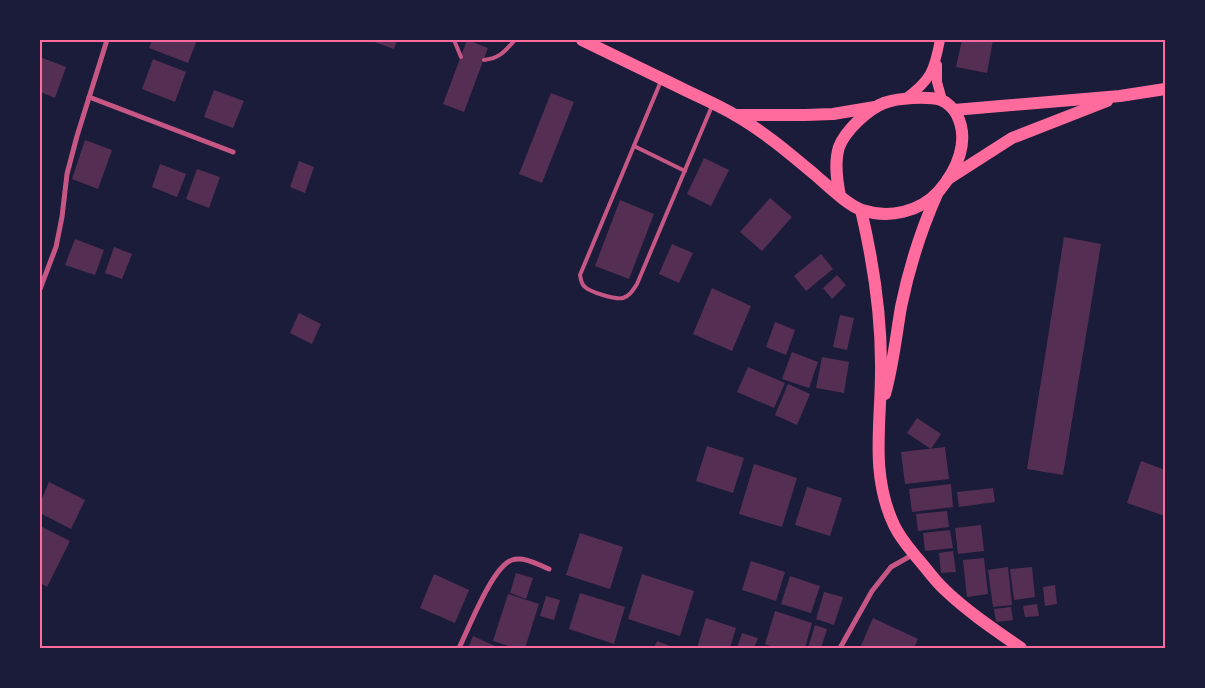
<svg xmlns="http://www.w3.org/2000/svg" width="1205" height="688" font-family="'Roboto Condensed',sans-serif">
<style>
.building{fill:#542f53}
.lines{fill:none;stroke-linecap:round;stroke-linejoin:round}
.service{stroke:#c65784;stroke-width:4}
.minor{stroke:#c65784;stroke-width:5}
.secondary{stroke:#ff6b9d;stroke-width:10}
.primary{stroke:#ff6b9d;stroke-width:12}
.neatline{fill:none;stroke:#ff6b9d;stroke-width:2}
</style>
<rect width="100%" height="100%" fill="#1b1b3a"/>
<g class="building">
<path d="M 152,40 L 197,40 L 188,63 L 149,48 Z"/>
<path d="M 369,40 L 397,40 L 394,49 Z"/>
<path d="M 467,40 L 488,48 L 464,112 L 443,104 Z"/>
<path d="M 962,40 L 993,40 L 987,73 L 956,67 Z"/>
<path d="M 40,57 L 66,67 L 55,98 L 40,92 Z"/>
<path d="M 153,59 L 186,72 L 175,102 L 142,89 Z"/>
<path d="M 214,90 L 244,101 L 233,128 L 204,117 Z"/>
<path d="M 551,93 L 574,102 L 542,183 L 519,174 Z"/>
<path d="M 85,140 L 112,150 L 98,189 L 72,179 Z"/>
<path d="M 704,158 L 729,170 L 711,206 L 687,194 Z"/>
<path d="M 299,161 L 314,167 L 305,193 L 290,187 Z"/>
<path d="M 160,164 L 186,174 L 177,197 L 152,187 Z"/>
<path d="M 197,169 L 220,177 L 209,208 L 186,199 Z"/>
<path d="M 770,198 L 792,217 L 762,251 L 740,232 Z"/>
<path d="M 620,200 L 654,214 L 629,279 L 595,266 Z"/>
<path d="M 1064,237 L 1101,244 L 1063,475 L 1027,469 Z"/>
<path d="M 75,239 L 104,250 L 95,275 L 65,265 Z"/>
<path d="M 672,244 L 693,253 L 679,283 L 659,274 Z"/>
<path d="M 114,247 L 132,254 L 122,279 L 105,273 Z"/>
<path d="M 821,254 L 833,269 L 806,291 L 794,276 Z"/>
<path d="M 837,275 L 846,285 L 832,299 L 823,288 Z"/>
<path d="M 712,288 L 751,306 L 732,351 L 693,334 Z"/>
<path d="M 299,313 L 321,324 L 312,344 L 290,333 Z"/>
<path d="M 840,315 L 854,318 L 847,350 L 833,347 Z"/>
<path d="M 775,322 L 795,330 L 786,355 L 766,347 Z"/>
<path d="M 792,352 L 818,362 L 809,388 L 782,379 Z"/>
<path d="M 822,357 L 849,362 L 844,393 L 816,388 Z"/>
<path d="M 748,367 L 785,383 L 774,408 L 737,392 Z"/>
<path d="M 788,384 L 810,394 L 797,425 L 775,415 Z"/>
<path d="M 917,418 L 941,434 L 931,449 L 907,433 Z"/>
<path d="M 707,446 L 744,458 L 733,493 L 696,481 Z"/>
<path d="M 945,447 L 949,479 L 905,484 L 901,452 Z"/>
<path d="M 1141,461 L 1165,470 L 1165,516 L 1127,503 Z"/>
<path d="M 754,464 L 797,478 L 782,527 L 739,514 Z"/>
<path d="M 49,482 L 85,500 L 71,529 L 40,513 L 40,503 Z"/>
<path d="M 951,484 L 953,507 L 912,512 L 909,489 Z"/>
<path d="M 807,487 L 842,498 L 830,536 L 795,525 Z"/>
<path d="M 993,488 L 995,502 L 959,507 L 957,492 Z"/>
<path d="M 947,511 L 949,527 L 918,531 L 916,514 Z"/>
<path d="M 981,525 L 984,551 L 958,554 L 955,528 Z"/>
<path d="M 40,526 L 70,541 L 47,587 L 40,583 Z"/>
<path d="M 950,530 L 953,548 L 925,551 L 923,533 Z"/>
<path d="M 580,533 L 623,547 L 610,589 L 566,575 Z"/>
<path d="M 953,551 L 956,572 L 941,573 L 939,553 Z"/>
<path d="M 984,558 L 988,594 L 967,597 L 963,560 Z"/>
<path d="M 751,561 L 785,572 L 776,601 L 742,590 Z"/>
<path d="M 1008,567 L 1012,605 L 993,607 L 988,570 Z"/>
<path d="M 1032,567 L 1035,597 L 1014,600 L 1010,569 Z"/>
<path d="M 516,573 L 533,578 L 526,599 L 510,593 Z"/>
<path d="M 434,574 L 469,590 L 455,623 L 420,608 Z"/>
<path d="M 642,574 L 694,591 L 680,636 L 628,619 Z"/>
<path d="M 790,576 L 820,586 L 811,613 L 781,604 Z"/>
<path d="M 1055,585 L 1057,604 L 1045,606 L 1043,587 Z"/>
<path d="M 824,592 L 843,597 L 834,625 L 816,619 Z"/>
<path d="M 580,593 L 625,607 L 614,644 L 569,629 Z"/>
<path d="M 508,594 L 539,604 L 525,648 L 515,648 L 493,641 Z"/>
<path d="M 546,596 L 560,600 L 554,620 L 540,616 Z"/>
<path d="M 1037,604 L 1039,616 L 1025,617 L 1023,606 Z"/>
<path d="M 1011,607 L 1013,620 L 996,622 L 994,609 Z"/>
<path d="M 775,611 L 812,623 L 805,648 L 776,648 L 765,644 Z"/>
<path d="M 706,618 L 736,628 L 730,648 L 697,648 Z"/>
<path d="M 873,618 L 918,639 L 914,648 L 860,648 Z"/>
<path d="M 815,625 L 827,629 L 821,648 L 808,648 Z"/>
<path d="M 742,633 L 758,638 L 754,648 L 737,648 Z"/>
<path d="M 473,636 L 499,648 L 468,648 Z"/>
<path d="M 657,641 L 675,648 L 654,648 Z"/>
</g>
<g class="lines">
<g class="service">
<path d="M 454,40 L 461,57"/>
<path d="M 484,60 C 500,58 504,52 515,40"/>
<path d="M 661,81 L 580,275 C 581,279 581,283 584,286 C 589,292 616,300 623,298 C 630,296 633,290 637,284 L 712,106"/>
<path d="M 634,146 L 685,171"/>
</g>
<g class="minor">
<path d="M 89,97 L 233,152"/>
<path d="M 40,289 L 56,247 L 62,217 L 67,174 L 77,136 L 107,40"/>
<path d="M 459,648 C 469,628 492,567 512,560 C 524,556 539,565 549,569"/>
<path d="M 840,648 L 872,591 L 891,567 L 914,554"/>
</g>
<g class="secondary">
<path d="M 937,65 L 937,82 L 942,100"/>
<path d="M 905,99 C 931,80 934,71 940,40"/>
</g>
<g class="primary">
<path d="M 582,40 C 615,56 648,72 681,88 C 699,97 718,105 735,115 C 763,131 789,153 814,174 C 826,184 848,206 862,210 C 889,219 920,212 939,191 C 957,170 970,141 957,115 C 954,109 947,102 941,100 C 927,96 898,98 884,103 C 868,109 845,131 839,147 C 834,163 837,181 840,196"/>
<path d="M 954,110 L 1120,96 L 1165,89"/>
<path d="M 735,115 L 805,115 L 833,114 L 875,107"/>
<path d="M 948,179 L 1012,138 L 1107,101"/>
<path d="M 861,210 C 873,261 881,312 881,364 C 882,420 869,472 894,525 C 900,538 909,548 918,559 C 927,569 935,581 945,590 C 968,612 995,630 1021,648"/>
<path d="M 885,394 C 893,366 896,336 901,307 C 909,268 921,230 937,194"/>
</g>
</g>
<rect width="1205" height="688" fill="none" stroke="#1b1b3a" stroke-width="82"/>
<rect x="41" y="41" width="1123" height="606" class="neatline"/>
</svg>
